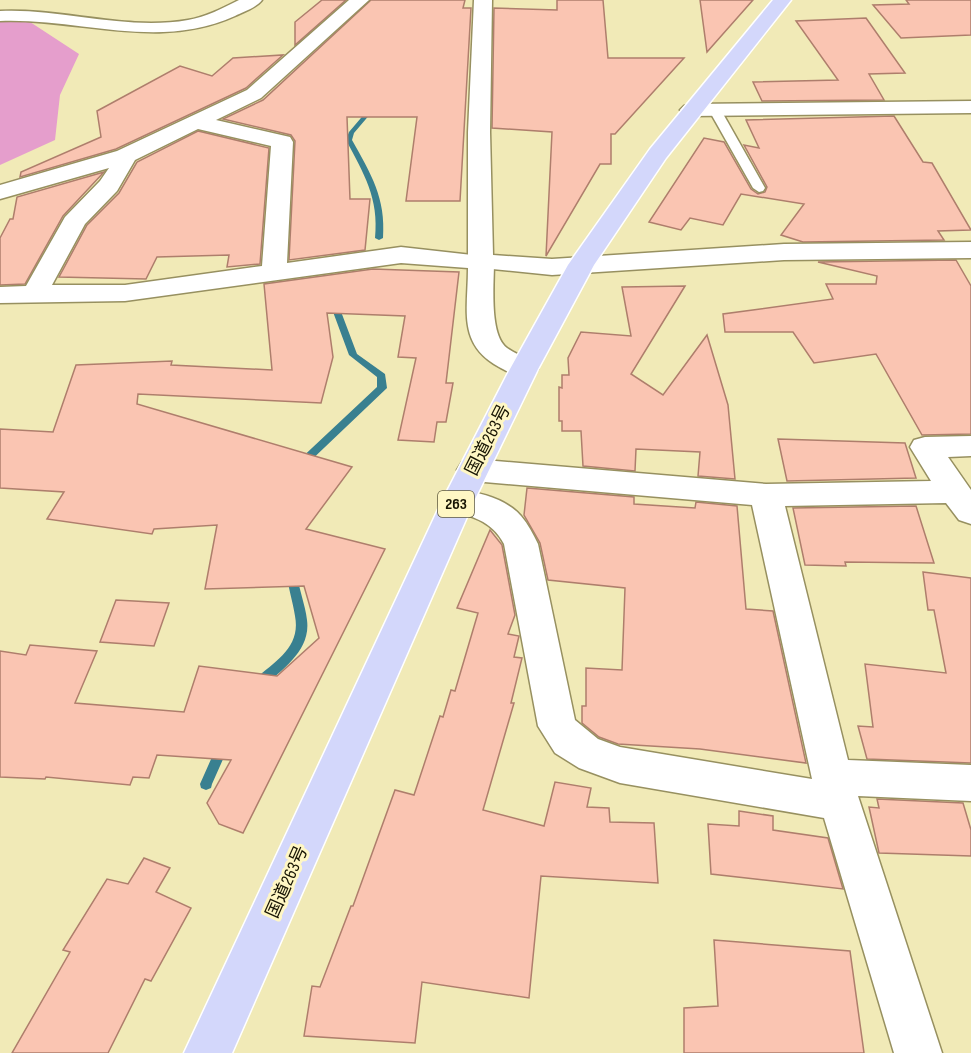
<svg xmlns="http://www.w3.org/2000/svg" width="971" height="1053" font-family="'Sofia Sans Condensed','Noto Sans JP',sans-serif">
<style>
.forest{fill:#e59ecc}
.lines{fill:none;stroke-linecap:round;stroke-linejoin:round}
.stream{fill:#398090;fill-rule:evenodd}
.building{fill:#fac5b2;stroke:#ae7e6c;stroke-width:1.5}
.service-casing{stroke:#979060;stroke-width:3}
.minor-casing{stroke:#979060;stroke-width:3}
.tertiary-casing{stroke:#979060;stroke-width:3}
.trunk-casing{stroke:#fff;stroke-width:3}
.service{fill:#fff;fill-rule:evenodd}
.minor{fill:#fff;fill-rule:evenodd}
.tertiary{fill:#fff;fill-rule:evenodd}
.trunk{fill:#d3d7fb;fill-rule:evenodd}
.labels{text-anchor:middle;dominant-baseline:central;stroke-width:6;stroke-linejoin:round;paint-order:stroke}
.shield{fill:#fff7c4;stroke:#5d583d;stroke-width:1.5}
.shield-label{font-size:16px;font-weight:bold;fill:#171403}
.street-label{font-size:18px;fill:#171403;stroke:#fff7c4}
</style>
<rect width="100%" height="100%" fill="#f1eab7"/>
<path class="forest" d="M 27,20 L 79,54 L 60,95 L 55,140 L 0,165 L 0,22 Z"/>
<g class="lines">
<g class="stream">
<path d="M 372,105 L 377,106 L 354,133 L 352,140 C 371,174 386,198 383,238 L 379,240 L 375,238 C 379,198 364,174 346,140 L 349,132 Z"/>
<path d="M 333,298 L 337,301 L 357,354 L 385,374 L 387,388 L 304,467 L 296,467 L 295,465 L 296,463 L 377,387 L 377,377 L 349,355 L 329,301 Z"/>
<path d="M 292,570 L 296,571 L 297,574 C 299,590 305,604 307,620 C 311,650 283,669 263,687 L 259,688 L 255,687 L 253,683 L 255,679 C 276,661 301,647 295,616 C 293,602 288,588 287,574 L 288,571 Z"/>
<path d="M 222,743 L 226,744 L 228,748 L 212,784 L 211,788 L 206,790 L 201,788 L 200,784 L 216,748 L 218,744 Z"/>
</g>
</g>
<g class="building">
<path d="M 322,0 L 346,0 L 295,45 L 295,22 Z"/>
<path d="M 371,0 L 465,0 L 463,8 L 471,8 L 460,201 L 406,201 L 417,117 L 347,117 L 350,199 L 370,199 L 365,250 L 289,260 L 295,141 L 291,135 L 223,119 L 263,100 Z"/>
<path d="M 557,0 L 603,0 L 608,58 L 684,58 L 615,134 L 611,134 L 611,164 L 600,164 L 546,256 L 552,132 L 492,128 L 494,8 L 557,10 Z"/>
<path d="M 700,0 L 753,0 L 707,52 Z"/>
<path d="M 906,0 L 971,0 L 971,35 L 901,38 L 873,5 L 909,4 Z"/>
<path d="M 866,18 L 905,73 L 869,74 L 884,100 L 762,101 L 753,82 L 838,80 L 796,21 Z"/>
<path d="M 283,55 L 246,88 L 116,149 L 20,177 L 21,172 L 101,137 L 97,111 L 180,66 L 212,76 L 233,58 Z"/>
<path d="M 894,116 L 923,162 L 932,163 L 971,230 L 938,231 L 944,240 L 803,242 L 781,235 L 804,204 L 741,194 L 723,225 L 690,218 L 681,230 L 649,222 L 704,138 L 724,142 L 751,189 L 758,194 L 765,192 L 767,187 L 744,145 L 759,148 L 746,120 Z"/>
<path d="M 198,131 L 269,148 L 260,264 L 227,267 L 229,255 L 157,257 L 146,279 L 59,277 L 87,225 L 119,193 L 137,162 Z"/>
<path d="M 104,172 L 63,216 L 25,284 L 0,285 L 0,238 L 10,219 L 13,219 L 17,197 Z"/>
<path d="M 956,260 L 971,286 L 971,434 L 922,435 L 876,354 L 814,363 L 793,332 L 725,332 L 723,314 L 833,299 L 826,284 L 876,284 L 877,276 L 818,262 Z"/>
<path d="M 373,269 L 459,272 L 446,383 L 453,383 L 446,422 L 437,422 L 434,442 L 398,440 L 416,358 L 398,357 L 405,316 L 327,313 L 333,357 L 321,403 L 138,394 L 137,404 L 352,467 L 306,529 L 385,549 L 243,833 L 219,824 L 207,803 L 231,760 L 157,755 L 149,778 L 133,777 L 130,785 L 46,777 L 45,779 L 0,777 L 0,651 L 26,655 L 30,645 L 97,651 L 75,703 L 184,712 L 199,666 L 277,676 L 319,638 L 304,586 L 205,589 L 217,525 L 154,529 L 152,534 L 47,519 L 64,492 L 0,488 L 0,429 L 53,432 L 76,365 L 172,361 L 171,365 L 272,370 L 264,284 Z"/>
<path d="M 685,286 L 631,374 L 663,395 L 707,335 L 728,405 L 735,479 L 698,476 L 700,452 L 636,449 L 635,471 L 583,466 L 581,431 L 562,431 L 562,421 L 559,421 L 559,387 L 562,388 L 562,375 L 569,375 L 568,358 L 581,332 L 631,336 L 622,287 Z"/>
<path d="M 778,439 L 905,443 L 916,478 L 787,481 Z"/>
<path d="M 527,488 L 634,497 L 634,504 L 695,508 L 696,502 L 737,506 L 746,609 L 773,611 L 806,763 L 700,749 L 618,744 L 599,737 L 582,723 L 582,706 L 586,706 L 586,668 L 622,670 L 625,588 L 548,580 L 540,543 L 524,515 Z"/>
<path d="M 916,506 L 934,563 L 845,562 L 846,566 L 805,565 L 793,508 Z"/>
<path d="M 490,530 L 502,545 L 515,615 L 508,634 L 519,636 L 514,657 L 522,658 L 511,703 L 514,703 L 483,810 L 544,826 L 555,782 L 591,788 L 587,807 L 609,808 L 610,822 L 654,823 L 658,883 L 541,876 L 529,998 L 422,982 L 415,1043 L 304,1036 L 312,986 L 320,987 L 351,906 L 353,906 L 395,790 L 414,795 L 440,716 L 443,717 L 451,690 L 455,691 L 478,613 L 457,608 Z"/>
<path d="M 923,572 L 971,578 L 971,763 L 867,759 L 858,726 L 873,727 L 865,664 L 946,673 L 934,610 L 928,610 Z"/>
<path d="M 116,600 L 169,603 L 154,646 L 100,642 Z"/>
<path d="M 877,799 L 963,803 L 971,830 L 971,856 L 879,853 L 869,807 L 879,808 Z"/>
<path d="M 739,811 L 773,816 L 773,830 L 828,838 L 843,889 L 711,874 L 708,824 L 739,826 Z"/>
<path d="M 144,858 L 170,868 L 156,892 L 191,908 L 151,981 L 145,979 L 108,1053 L 12,1053 L 70,952 L 63,950 L 107,879 L 128,884 Z"/>
<path d="M 714,940 L 850,951 L 864,1053 L 684,1053 L 684,1008 L 718,1006 Z"/>
</g>
<g class="lines">
<defs>
<path id="service" d="M 716,109 L 722,112 L 765,188 L 763,191 L 759,192 L 753,188 L 710,112 Z"/>
<g id="minor">
<path d="M 239,0 L 262,0 C 256,8 243,12 235,16 C 158,51 80,18 0,21 L 0,11 C 62,8 126,31 188,20 C 206,17 223,8 239,0 Z"/>
<path d="M 349,0 L 369,0 L 261,98 L 216,120 L 290,137 L 293,142 L 287,263 L 401,247 L 490,257 L 494,262 C 494,284 489,335 507,348 C 518,356 531,358 538,369 L 534,375 C 520,379 512,374 499,367 C 457,344 468,310 468,268 L 401,263 L 125,301 L 0,303 L 0,287 L 26,286 L 65,217 L 100,181 L 109,168 L 0,199 L 0,185 L 117,151 L 247,90 ZM 198,129 L 271,146 L 262,266 L 125,285 L 52,285 L 85,224 L 117,191 L 135,160 Z"/>
<path d="M 971,101 L 971,113 L 691,116 L 684,114 L 680,110 L 684,106 L 691,104 Z"/>
<path d="M 971,436 L 971,456 L 948,457 L 971,490 L 971,524 L 959,520 L 946,503 L 785,506 L 848,760 L 971,765 L 971,801 L 858,796 L 942,1053 L 894,1053 L 824,818 L 620,783 L 579,768 L 555,753 L 538,726 L 504,544 C 492,520 470,516 447,509 L 442,501 L 447,493 C 468,487 506,498 521,516 C 528,524 533,534 538,544 L 575,720 L 598,739 L 620,747 L 812,779 L 752,505 L 473,481 L 462,478 L 457,470 L 462,462 L 473,459 L 766,484 L 931,481 L 910,447 L 914,440 L 925,437 Z"/>
</g>
<path id="tertiary" d="M 474,0 L 492,0 L 490,132 L 493,255 L 552,259 L 784,244 L 971,242 L 971,258 L 784,260 L 552,275 L 472,267 L 468,262 L 468,132 Z"/>
<path id="trunk" d="M 773,0 L 791,0 L 666,158 L 594,265 L 538,369 L 474,501 L 232,1053 L 184,1053 L 442,501 L 510,369 L 568,265 L 650,149 Z"/>
</defs>
<use href="#service" class="service-casing"/>
<use href="#minor" class="minor-casing"/>
<use href="#tertiary" class="tertiary-casing"/>
<use href="#trunk" class="trunk-casing"/>
<use href="#service" class="service"/>
<use href="#minor" class="minor"/>
<use href="#tertiary" class="tertiary"/>
<use href="#trunk" class="trunk"/>
</g>
<g class="labels">
<rect class="shield" x="438" y="491" width="36" height="26" rx="4.5"/>
<g class="shield-label">
<text x="456" y="504">263</text>
</g>
<g class="street-label">
<text transform="translate(488 440) rotate(-63)">国道263号</text>
<text transform="translate(287 882) rotate(-66)">国道263号</text>
</g>
</g>
</svg>
